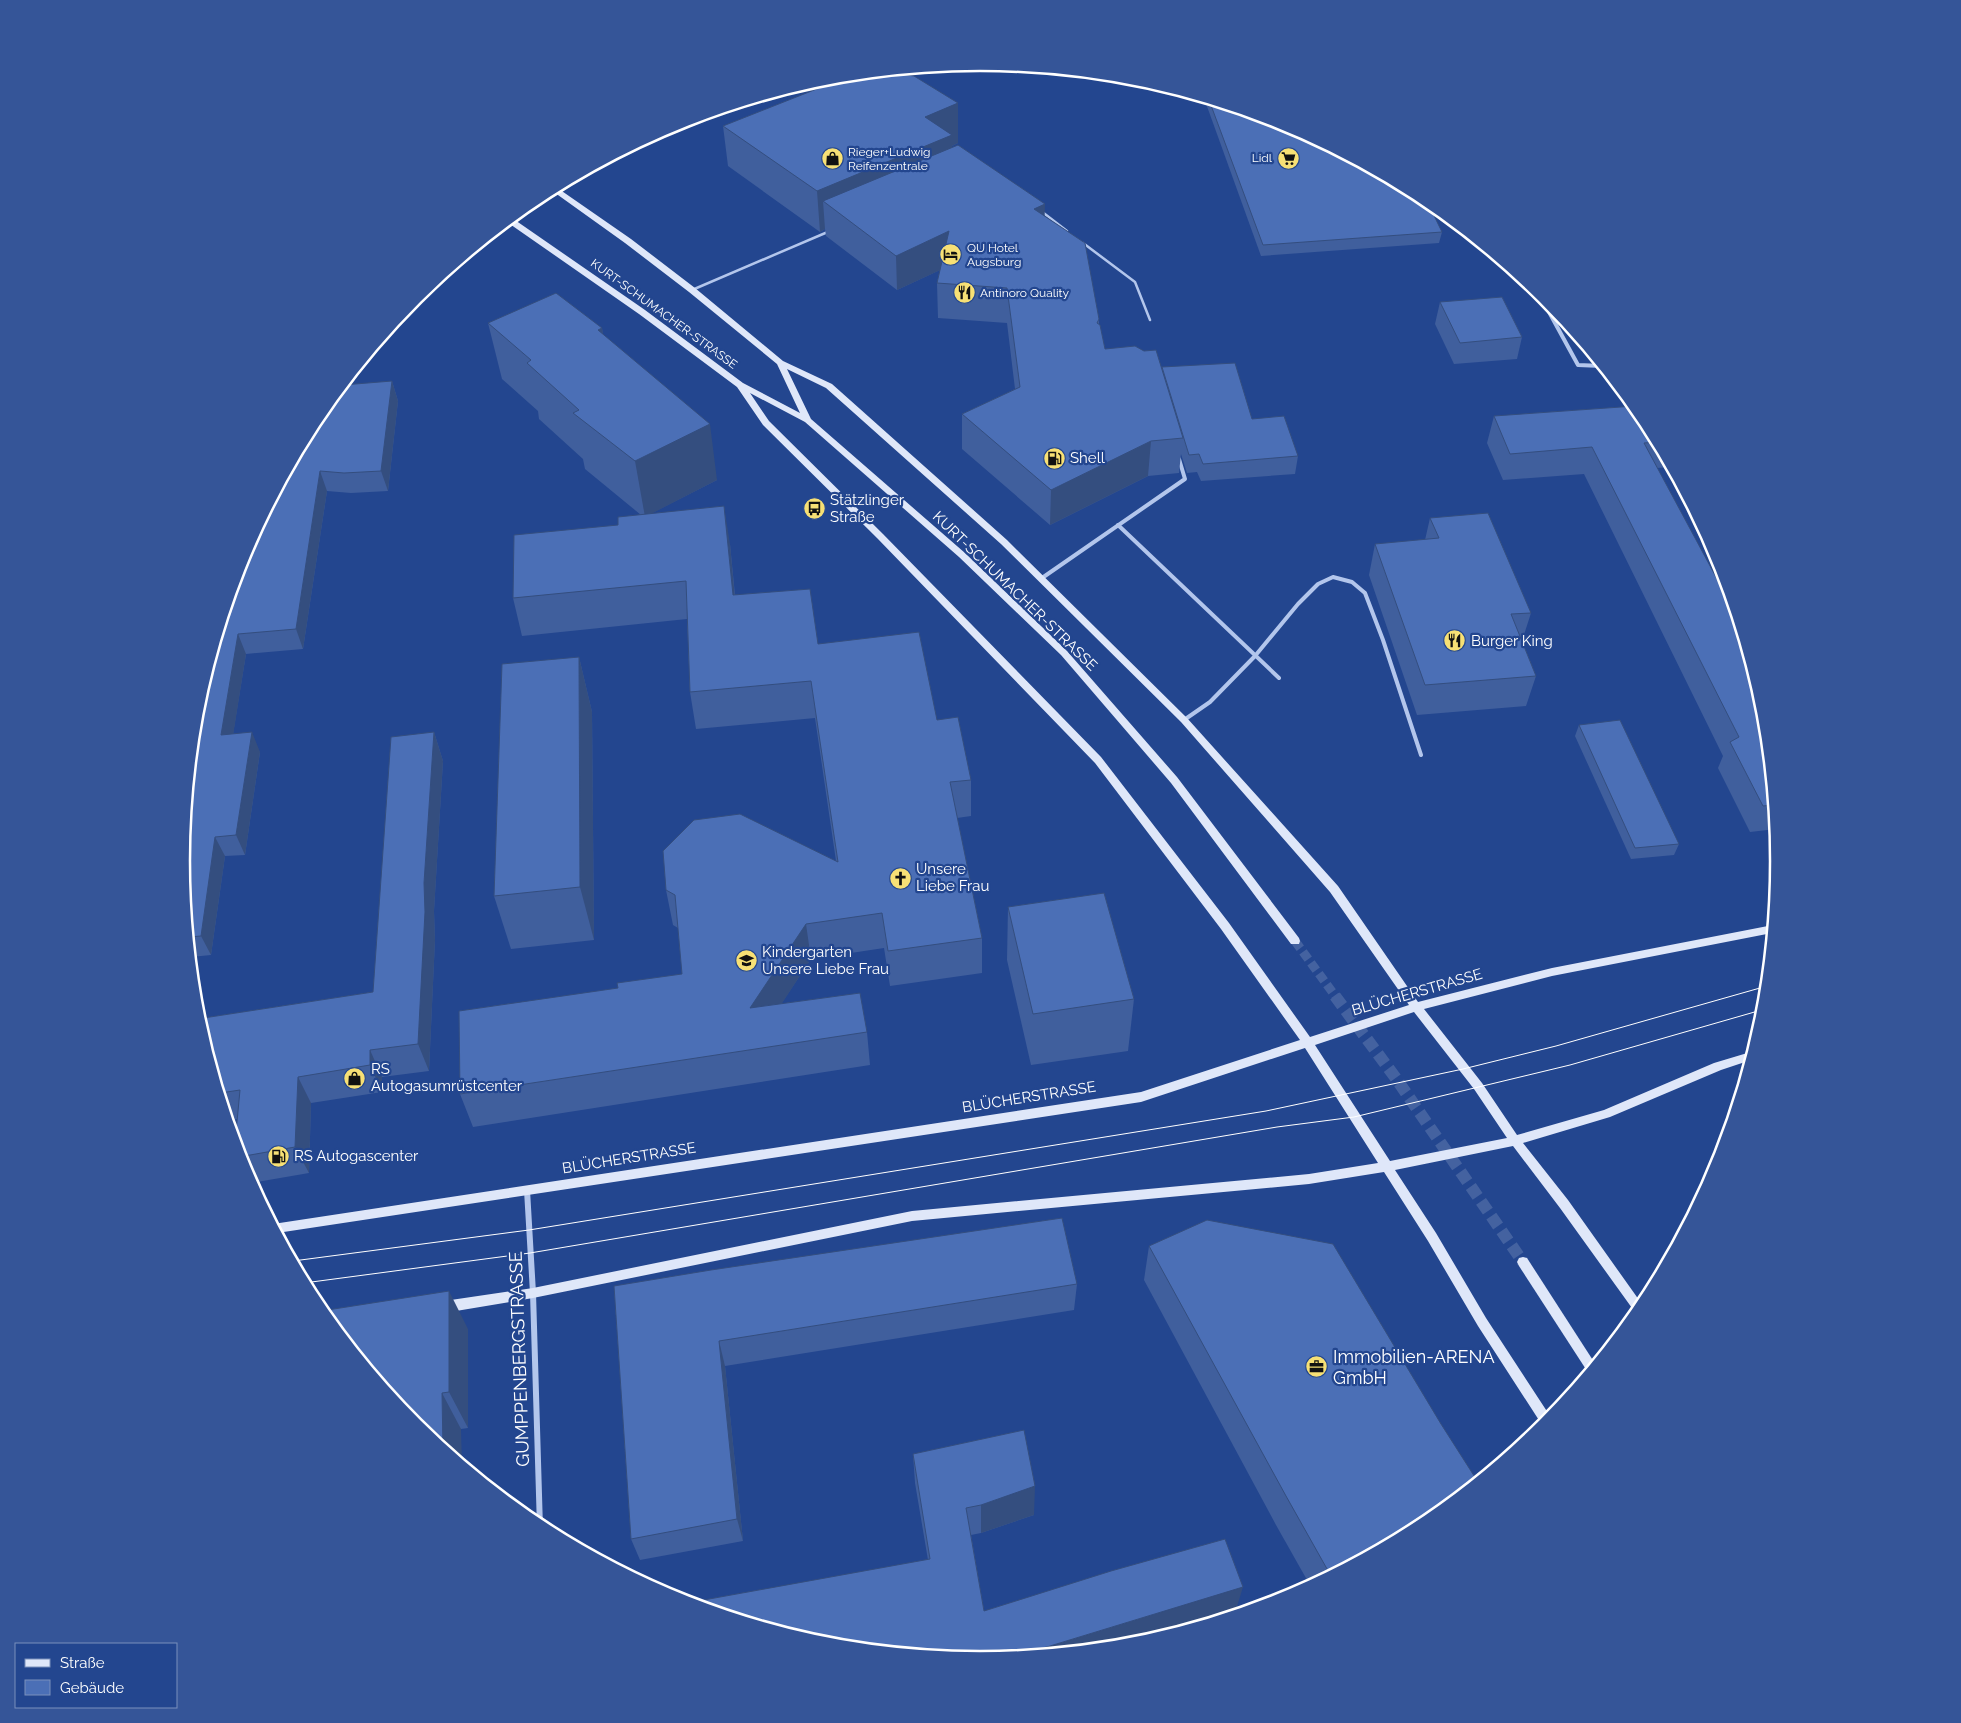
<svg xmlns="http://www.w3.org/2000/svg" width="1961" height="1723" font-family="Raleway,sans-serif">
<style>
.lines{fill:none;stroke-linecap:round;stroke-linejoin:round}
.secondary-tunnel-far1{stroke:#4462a0;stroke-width:9;stroke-dasharray:9 4.5;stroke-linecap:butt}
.secondary-tunnel{stroke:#4462a0;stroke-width:12;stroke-dasharray:12 6;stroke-linecap:butt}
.lane-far1{stroke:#b3c6ec;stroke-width:2.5}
.lane{stroke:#b3c6ec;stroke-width:4}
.street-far1{stroke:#b3c6ec;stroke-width:4}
.street{stroke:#b3c6ec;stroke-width:6}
.secondary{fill:#dfe7f9;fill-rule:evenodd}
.tram{stroke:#fff;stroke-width:1}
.wall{fill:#405f9d}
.shaded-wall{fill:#344e7f}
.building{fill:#4b6fb6;stroke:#344e7f}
.labels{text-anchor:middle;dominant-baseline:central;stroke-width:4.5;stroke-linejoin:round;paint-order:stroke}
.far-poi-label{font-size:12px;fill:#fff;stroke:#23468f;text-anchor:start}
.far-street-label{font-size:12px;fill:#fff;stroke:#23468f}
.poi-label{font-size:15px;fill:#fff;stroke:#23468f;text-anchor:start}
.street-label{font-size:15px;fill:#fff;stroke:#23468f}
.near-poi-label{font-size:18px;fill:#fff;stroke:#23468f;text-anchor:start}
.near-street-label{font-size:18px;fill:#fff;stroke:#23468f}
.rim{fill:none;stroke:#fff;stroke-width:2.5}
</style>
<rect width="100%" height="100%" fill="#23468f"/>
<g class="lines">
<path class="secondary-tunnel-far1" d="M 1295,941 L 1336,997"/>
<path class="secondary-tunnel" d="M 1335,996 L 1395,1077 L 1523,1262"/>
<g class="lane-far1">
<path d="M 1041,211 L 1067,231"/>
<path d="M 1083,243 L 1135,282 L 1150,320"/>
<path d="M 692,290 L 830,231"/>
</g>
<g class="lane">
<path d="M 1118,525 L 1279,678"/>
<path d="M 1042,578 L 1185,479 L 1179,459"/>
<path d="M 1184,720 L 1210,702 L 1255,656 L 1298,604 L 1318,584 L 1333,577 L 1352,582 L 1365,593 L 1383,640 L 1421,755"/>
</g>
<path class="street-far1" d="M 1537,290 L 1578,365 L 1602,366"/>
<path class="street" d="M 527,1190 L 533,1293 L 540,1528"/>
<g class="secondary">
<path d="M 556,187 L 631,239 L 695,288 L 783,361 L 832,384 L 1007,540 L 1187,718 L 1338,886 L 1418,1002 L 1552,968 L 1773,925 L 1772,933 L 1552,976 L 1424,1009 L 1482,1083 L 1517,1135 L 1604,1110 L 1714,1063 L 1754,1051 L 1751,1060 L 1721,1070 L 1610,1117 L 1523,1143 L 1568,1200 L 1644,1307 L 1637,1315 L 1560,1208 L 1513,1146 L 1395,1170 L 1436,1233 L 1486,1318 L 1552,1419 L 1544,1428 L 1478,1326 L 1428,1241 L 1384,1172 L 1309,1184 L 912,1221 L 533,1298 L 444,1313 L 440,1311 L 438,1307 L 440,1303 L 444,1301 L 533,1288 L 912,1211 L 1309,1174 L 1378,1163 L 1305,1048 L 1141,1102 L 277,1233 L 273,1224 L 1141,1092 L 1300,1040 L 1221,929 L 1095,763 L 877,538 L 763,425 L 737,387 L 639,314 L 507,222 L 512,218 L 645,310 L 743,383 L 800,413 L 777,364 L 689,292 L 625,243 L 551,190 ZM 787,369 L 826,388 L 1001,544 L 1181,722 L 1330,892 L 1409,1005 L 1310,1037 L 1229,923 L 1101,757 L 883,534 L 769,421 L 750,393 L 805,422 L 959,557 L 1061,655 L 1171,783 L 1291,944 L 1299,944 L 1300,941 L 1299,938 L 1177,777 L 1067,651 L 965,553 L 811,419 ZM 1414,1012 L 1474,1089 L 1507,1138 L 1390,1161 L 1315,1045 Z"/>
<path d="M 1523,1257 L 1527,1258 L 1596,1365 L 1589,1374 L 1519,1266 L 1517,1262 L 1519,1258 Z"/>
</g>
<g class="tram">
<path d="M 293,1261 L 529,1230 L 1266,1111 L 1463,1069 L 1556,1046 L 1767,986"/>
<path d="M 304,1283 L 530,1253 L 1277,1127 L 1354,1117 L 1570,1065 L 1765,1009"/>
</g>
</g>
<g class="wall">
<path d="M 1204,98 L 1287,123 L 1442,232 L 1439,243 L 1261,256 Z"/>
<path d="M 723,126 L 958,143 L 952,146 L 952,147 L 1045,216 L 1099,319 L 1099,324 L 1105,349 L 1162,367 L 1252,419 L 1298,456 L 1295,474 L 1201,481 L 1197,472 L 1187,473 L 1181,454 L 1179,473 L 1148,476 L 1050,525 L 962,449 L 962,414 L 1015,389 L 1007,323 L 938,318 L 937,283 L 940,270 L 897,290 L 826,236 L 825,229 L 820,232 L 728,166 Z"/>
<path d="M 1440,302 L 1522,337 L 1517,359 L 1454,364 L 1435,324 Z"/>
<path d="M 488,323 L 602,328 L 603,335 L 717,480 L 652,513 L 730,544 L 735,595 L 818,644 L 937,720 L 971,780 L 971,816 L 957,818 L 982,938 L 982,973 L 890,986 L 884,948 L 811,959 L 781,1004 L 867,1032 L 870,1065 L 473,1127 L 460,1094 L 618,988 L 682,974 L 678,928 L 673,925 L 666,890 L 836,861 L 815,718 L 696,729 L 690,692 L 687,619 L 522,636 L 513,598 L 618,525 L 641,515 L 585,469 L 583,459 L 539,419 L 538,411 L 502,379 Z"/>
<path d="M 392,381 L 398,401 L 388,491 L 351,493 L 327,491 L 303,649 L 246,654 L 233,734 L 260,752 L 245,855 L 225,856 L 211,955 L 191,957 L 182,861 L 242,555 Z"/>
<path d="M 1494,416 L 1645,418 L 1671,467 L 1657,468 L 1764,706 L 1776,829 L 1750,832 L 1718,768 L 1723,756 L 1584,474 L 1503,480 L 1487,443 Z"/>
<path d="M 1430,518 L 1531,613 L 1522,641 L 1536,676 L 1526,706 L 1417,715 L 1369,575 L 1375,544 L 1425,540 Z"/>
<path d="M 579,657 L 592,712 L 594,940 L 511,949 L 494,896 Z"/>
<path d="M 1579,725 L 1679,844 L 1674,855 L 1631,859 L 1575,736 Z"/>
<path d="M 434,732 L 443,761 L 434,911 L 435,940 L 429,1071 L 382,1077 L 382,1092 L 311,1103 L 309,1173 L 251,1183 L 242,1167 L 235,1143 L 237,1119 L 228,1121 L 197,1019 L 373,992 Z"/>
<path d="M 1008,907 L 1134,999 L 1128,1051 L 1031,1065 L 1007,960 Z"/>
<path d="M 1149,1246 L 1424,1526 L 1311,1587 L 1276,1525 L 1144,1280 Z"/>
<path d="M 1077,1284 L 1074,1310 L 725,1366 L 743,1541 L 640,1560 L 631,1539 L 614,1286 Z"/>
<path d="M 468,1329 L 468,1428 L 461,1429 L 415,1426 Z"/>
<path d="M 913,1454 L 1034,1515 L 981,1533 L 971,1535 L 984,1611 L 1235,1613 L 1128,1646 L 980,1660 L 824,1645 L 928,1560 L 915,1483 Z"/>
</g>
<g class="shaded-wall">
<path d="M 958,103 L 958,143 L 952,146 L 952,175 L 823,201 L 825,229 L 820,232 L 817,191 L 925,117 Z"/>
<path d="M 1045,204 L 1044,238 L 1034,209 Z"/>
<path d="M 949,231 L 949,266 L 897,290 L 896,256 Z"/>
<path d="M 602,328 L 612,384 L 598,330 Z"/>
<path d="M 392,381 L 398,401 L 388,491 L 381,471 Z"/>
<path d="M 710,424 L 717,480 L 645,517 L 635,461 Z"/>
<path d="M 1151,441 L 1148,476 L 1050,525 L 1051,490 Z"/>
<path d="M 320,471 L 327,491 L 303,649 L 296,629 Z"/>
<path d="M 724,506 L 730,544 L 738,632 L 733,595 Z"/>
<path d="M 238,634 L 246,654 L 230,755 L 221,735 Z"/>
<path d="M 579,657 L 592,712 L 594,940 L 580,887 Z"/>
<path d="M 252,732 L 260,752 L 245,855 L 236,835 Z"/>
<path d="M 434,732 L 443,761 L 434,911 L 435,940 L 429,1071 L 418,1044 L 424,883 Z"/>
<path d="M 215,837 L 225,856 L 211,955 L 201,936 Z"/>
<path d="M 806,924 L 811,959 L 756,1043 L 750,1008 Z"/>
<path d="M 370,1050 L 382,1077 L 382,1092 L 370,1065 Z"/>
<path d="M 298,1077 L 311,1103 L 309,1173 L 295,1147 Z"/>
<path d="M 449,1291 L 468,1329 L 468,1428 L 449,1392 Z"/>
<path d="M 719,1341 L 725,1366 L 743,1541 L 737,1519 Z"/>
<path d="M 442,1393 L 461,1429 L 462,1465 L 443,1449 Z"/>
<path d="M 1035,1486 L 1034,1515 L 981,1533 L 981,1505 Z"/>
<path d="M 1243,1587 L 1235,1613 L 1128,1646 L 1014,1657 Z"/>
</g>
<g class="building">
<path d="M 887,72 L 914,76 L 958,103 L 925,117 L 952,135 L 817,191 L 723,126 L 852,75 Z"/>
<path d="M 1209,100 L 1287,123 L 1425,197 L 1442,232 L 1263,245 Z"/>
<path d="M 958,145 L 1045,204 L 1034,209 L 1085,243 L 1099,319 L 1097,323 L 1100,325 L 1105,349 L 1135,346 L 1144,351 L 1156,350 L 1183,438 L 1151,441 L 1051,490 L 962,414 L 1020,387 L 1007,288 L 937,283 L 949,231 L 896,256 L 823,201 Z"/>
<path d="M 556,293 L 602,328 L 598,330 L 710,424 L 635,461 L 573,413 L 579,410 L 527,363 L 531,360 L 488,323 Z"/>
<path d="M 1502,297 L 1522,337 L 1460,343 L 1440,302 Z"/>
<path d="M 1235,363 L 1252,419 L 1284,416 L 1298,456 L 1203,464 L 1199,454 L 1189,455 L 1162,367 Z"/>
<path d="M 392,381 L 381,471 L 344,473 L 320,471 L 296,629 L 238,634 L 221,735 L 252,732 L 236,835 L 215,837 L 201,936 L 189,937 L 182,861 L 197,705 L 242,555 L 316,417 L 343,385 Z"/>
<path d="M 1635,406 L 1645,418 L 1658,442 L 1644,443 L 1738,618 L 1764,706 L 1774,805 L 1763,806 L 1730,742 L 1739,737 L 1592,447 L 1510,454 L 1494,416 Z"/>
<path d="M 724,506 L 733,595 L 810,589 L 818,644 L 919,632 L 937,720 L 958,717 L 971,780 L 950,782 L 982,938 L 888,951 L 882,913 L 806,924 L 750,1008 L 860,993 L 867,1032 L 460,1094 L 459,1011 L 618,988 L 617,983 L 682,974 L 675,895 L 666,890 L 663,851 L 694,820 L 740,814 L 838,862 L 811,681 L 690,692 L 686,581 L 513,598 L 514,535 L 618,525 L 618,517 Z"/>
<path d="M 1488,513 L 1531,613 L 1511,614 L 1536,676 L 1425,685 L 1375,544 L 1439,538 L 1430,518 Z"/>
<path d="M 579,657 L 580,887 L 494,896 L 502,664 Z"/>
<path d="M 1620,720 L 1679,844 L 1635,848 L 1579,725 Z"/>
<path d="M 434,732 L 424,883 L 425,912 L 418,1044 L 370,1050 L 370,1065 L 298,1077 L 295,1147 L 239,1157 L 235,1143 L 240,1090 L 220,1093 L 197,1019 L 373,992 L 391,737 Z"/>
<path d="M 1104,893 L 1134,999 L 1033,1014 L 1008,907 Z"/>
<path d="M 1062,1218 L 1077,1284 L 719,1341 L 737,1519 L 631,1539 L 614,1286 L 711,1270 Z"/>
<path d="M 1207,1220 L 1333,1244 L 1441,1424 L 1478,1482 L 1424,1526 L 1331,1576 L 1286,1496 L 1149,1246 Z"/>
<path d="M 449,1291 L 449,1392 L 442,1393 L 443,1449 L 415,1426 L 321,1311 Z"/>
<path d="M 1024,1430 L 1035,1486 L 981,1505 L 966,1508 L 984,1611 L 1111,1571 L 1225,1539 L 1243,1587 L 1014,1657 L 1009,1658 L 1007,1650 L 962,1659 L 824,1645 L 687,1603 L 930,1559 L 913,1454 Z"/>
</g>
<defs>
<symbol id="supermarket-disc" viewBox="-11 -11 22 22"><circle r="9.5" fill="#f7e075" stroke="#23468f"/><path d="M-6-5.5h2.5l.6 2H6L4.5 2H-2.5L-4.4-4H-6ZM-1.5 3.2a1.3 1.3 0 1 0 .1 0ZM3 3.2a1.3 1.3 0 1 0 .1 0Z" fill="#111"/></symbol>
<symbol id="shop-disc" viewBox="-11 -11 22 22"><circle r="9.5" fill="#f7e075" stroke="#23468f"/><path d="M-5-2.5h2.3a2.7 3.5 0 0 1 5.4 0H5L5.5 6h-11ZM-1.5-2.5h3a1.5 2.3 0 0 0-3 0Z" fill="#111"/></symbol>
<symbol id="hotel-disc" viewBox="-11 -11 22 22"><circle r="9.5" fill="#f7e075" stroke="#23468f"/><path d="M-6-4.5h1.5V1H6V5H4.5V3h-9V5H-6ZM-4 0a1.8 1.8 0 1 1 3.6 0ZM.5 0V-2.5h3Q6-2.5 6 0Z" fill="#111"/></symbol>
<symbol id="restaurant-disc" viewBox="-11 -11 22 22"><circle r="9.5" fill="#f7e075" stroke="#23468f"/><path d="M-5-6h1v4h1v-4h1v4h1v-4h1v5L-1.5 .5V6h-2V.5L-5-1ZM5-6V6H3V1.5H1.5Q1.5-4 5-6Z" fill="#111"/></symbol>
<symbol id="fuel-disc" viewBox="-11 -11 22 22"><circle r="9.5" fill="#f7e075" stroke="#23468f"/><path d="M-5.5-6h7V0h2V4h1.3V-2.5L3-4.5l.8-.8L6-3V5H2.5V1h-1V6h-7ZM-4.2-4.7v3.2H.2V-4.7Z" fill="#111"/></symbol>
<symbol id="bus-disc" viewBox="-11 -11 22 22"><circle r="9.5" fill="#f7e075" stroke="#23468f"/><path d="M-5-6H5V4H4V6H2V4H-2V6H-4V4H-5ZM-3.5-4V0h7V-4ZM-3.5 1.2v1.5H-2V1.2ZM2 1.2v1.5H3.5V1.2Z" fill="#111"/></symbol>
<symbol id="church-disc" viewBox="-11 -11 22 22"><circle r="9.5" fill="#f7e075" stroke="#23468f"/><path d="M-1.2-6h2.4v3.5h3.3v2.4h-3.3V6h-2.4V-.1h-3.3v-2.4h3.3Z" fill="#111"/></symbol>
<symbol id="school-disc" viewBox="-11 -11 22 22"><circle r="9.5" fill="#f7e075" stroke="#23468f"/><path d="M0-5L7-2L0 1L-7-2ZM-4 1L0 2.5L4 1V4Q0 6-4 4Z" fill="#111"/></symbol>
<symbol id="office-disc" viewBox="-11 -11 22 22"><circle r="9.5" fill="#f7e075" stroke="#23468f"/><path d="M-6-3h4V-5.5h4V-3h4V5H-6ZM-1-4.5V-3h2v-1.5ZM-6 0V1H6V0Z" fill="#111"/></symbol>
</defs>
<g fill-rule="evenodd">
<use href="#supermarket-disc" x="1276" y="146" width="25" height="25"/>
<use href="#shop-disc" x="820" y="146" width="25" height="25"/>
<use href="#hotel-disc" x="938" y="242" width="25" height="25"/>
<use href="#restaurant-disc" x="952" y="280" width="25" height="25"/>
<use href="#fuel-disc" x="1042" y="446" width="25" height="25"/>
<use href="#bus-disc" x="802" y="496" width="25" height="25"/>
<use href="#restaurant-disc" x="1442" y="628" width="25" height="25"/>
<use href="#church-disc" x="888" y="866" width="25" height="25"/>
<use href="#school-disc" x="734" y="948" width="25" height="25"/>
<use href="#shop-disc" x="342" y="1066" width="25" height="25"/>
<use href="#fuel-disc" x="266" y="1144" width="25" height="25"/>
<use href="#office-disc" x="1304" y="1354" width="25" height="25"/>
</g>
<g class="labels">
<g class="far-poi-label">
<text x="848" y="152">Rieger+Ludwig<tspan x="848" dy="14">Reifenzentrale</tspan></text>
<text x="1272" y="158" text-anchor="end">Lidl</text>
<text x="967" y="248">QU Hotel<tspan x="967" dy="14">Augsburg</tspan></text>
<text x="980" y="293">Antinoro Quality</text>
</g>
<g class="far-street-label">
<text transform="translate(664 314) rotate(36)">KURT-SCHUMACHER-STRASSE</text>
</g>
<g class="poi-label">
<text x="1070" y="458">Shell</text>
<text x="830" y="500">Stätzlinger<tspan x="830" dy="17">Straße</tspan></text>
<text x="1471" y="641">Burger King</text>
<text x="916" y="869">Unsere<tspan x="916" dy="17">Liebe Frau</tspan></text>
<text x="762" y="952">Kindergarten<tspan x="762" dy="17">Unsere Liebe Frau</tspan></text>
<text x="371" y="1069">RS<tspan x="371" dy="17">Autogasumrüstcenter</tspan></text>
<text x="294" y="1156">RS Autogascenter</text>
</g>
<g class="street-label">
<text transform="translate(1015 591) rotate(44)">KURT-SCHUMACHER-STRASSE</text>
<text transform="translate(1417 992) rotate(-16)">BLÜCHERSTRASSE</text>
<text transform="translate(1029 1097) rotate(-9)">BLÜCHERSTRASSE</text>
<text transform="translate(629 1158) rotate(-9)">BLÜCHERSTRASSE</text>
</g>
<g class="near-poi-label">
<text x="1333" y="1356">Immobilien-ARENA<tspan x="1333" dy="21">GmbH</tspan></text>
</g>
<g class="near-street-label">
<text transform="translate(519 1359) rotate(-92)">GUMPPENBERGSTRASSE</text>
</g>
</g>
<path d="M0 0H1961V1723H0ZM190 861a790 790 0 1 1 1580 0a790 790 0 1 1-1580 0Z" fill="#355598" fill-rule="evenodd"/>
<path class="rim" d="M190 861a790 790 0 1 1 1580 0a790 790 0 1 1-1580 0Z"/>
<rect x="15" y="1643" width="162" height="65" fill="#23468f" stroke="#7b90bc"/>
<rect x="25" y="1659" width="25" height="8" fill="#dfe7f9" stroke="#7b90bc"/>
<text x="60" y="1668" font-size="15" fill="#ffffff">Straße</text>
<rect x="25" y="1680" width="25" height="15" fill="#4b6fb6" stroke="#7b90bc"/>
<text x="60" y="1693" font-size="15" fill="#ffffff">Gebäude</text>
</svg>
